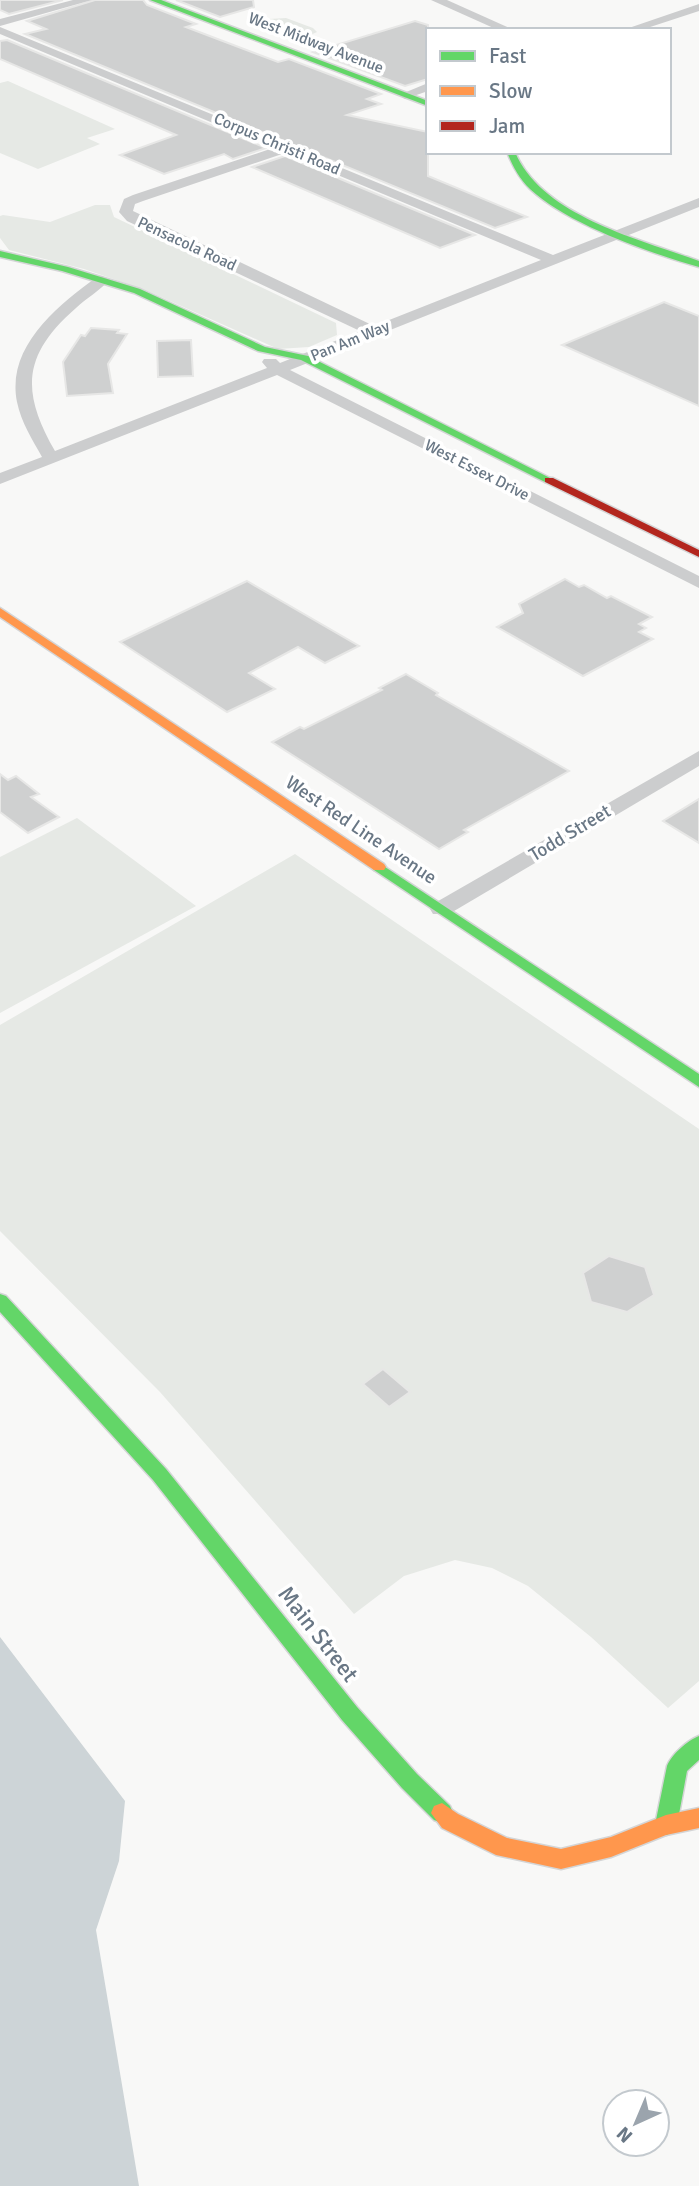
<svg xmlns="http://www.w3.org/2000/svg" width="699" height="2186" font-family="Signika,sans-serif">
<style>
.green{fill:#e6e9e5}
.water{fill:#cdd4d7}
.building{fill:#cfd0d0;stroke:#e7e7e6;stroke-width:2}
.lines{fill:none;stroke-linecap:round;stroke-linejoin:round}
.fast-casing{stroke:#d4d5d6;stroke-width:3}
.slow-casing{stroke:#d4d5d6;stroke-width:3}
.jam-casing{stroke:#d4d5d6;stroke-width:3}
.street{fill:#cccdce;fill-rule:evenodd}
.fast{fill:#63d668;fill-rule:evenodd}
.slow{fill:#ff974d;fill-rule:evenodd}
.jam{fill:#b3261e;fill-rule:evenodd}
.labels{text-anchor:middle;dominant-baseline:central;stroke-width:7;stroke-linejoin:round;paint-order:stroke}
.far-street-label{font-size:16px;fill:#697785;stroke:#fff}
.street-label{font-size:19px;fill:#697785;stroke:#fff}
.near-street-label{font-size:23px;fill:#697785;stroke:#fff}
</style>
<rect width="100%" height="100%" fill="#f8f8f7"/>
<g class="green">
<path d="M 286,18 L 313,28 L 317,32 L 306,37 L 292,36 L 263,24 L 269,19 Z"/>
<path d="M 8,81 L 115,129 L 87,138 L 100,144 L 38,169 L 0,153 L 0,83 Z"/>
<path d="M 95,205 L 110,205 L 114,217 L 336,323 L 337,335 L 309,347 L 278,349 L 145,290 L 84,269 L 9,250 L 0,238 L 0,216 L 3,215 L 50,222 Z"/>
<path d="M 77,818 L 196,906 L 0,1013 L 0,857 Z"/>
<path d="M 295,854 L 699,1129 L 699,1681 L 668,1708 L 591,1637 L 528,1586 L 492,1568 L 455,1560 L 404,1576 L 354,1614 L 160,1392 L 0,1231 L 0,1025 Z"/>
</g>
<path class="water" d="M 0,1637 L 125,1801 L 119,1861 L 96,1930 L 139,2186 L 0,2186 Z"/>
<g class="building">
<path d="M 0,0 L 63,0 L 9,14 L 0,10 Z"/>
<path d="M 95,0 L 143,0 L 147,5 L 196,24 L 186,27 L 278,62 L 289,59 L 381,94 L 367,99 L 381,104 L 347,115 L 428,132 L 428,176 L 527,217 L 495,228 L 25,34 L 46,29 L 27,21 Z"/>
<path d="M 176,0 L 253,0 L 254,7 L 220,17 Z"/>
<path d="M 415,21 L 428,25 L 428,79 L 405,86 L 313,52 Z"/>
<path d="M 7,40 L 266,148 L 233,159 L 224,154 L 164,174 L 120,155 L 176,135 L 0,59 L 0,41 Z"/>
<path d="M 285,156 L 475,235 L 440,248 L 252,167 Z"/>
<path d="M 664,302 L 699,316 L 699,406 L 562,345 Z"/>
<path d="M 91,328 L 119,330 L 117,333 L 127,334 L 108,364 L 113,393 L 67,396 L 63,362 L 81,335 L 85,336 Z"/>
<path d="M 191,340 L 193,376 L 158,377 L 157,341 Z"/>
<path d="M 565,579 L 579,587 L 584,585 L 607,598 L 611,596 L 652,617 L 639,624 L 646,628 L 639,632 L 653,639 L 583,676 L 497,627 L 523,613 L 519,604 Z"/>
<path d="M 247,581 L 359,646 L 325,663 L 298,647 L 249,673 L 275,689 L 227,712 L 120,642 Z"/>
<path d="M 406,674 L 438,693 L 436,695 L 569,771 L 464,830 L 468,832 L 439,849 L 272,742 L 300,727 L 304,729 L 382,690 L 379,688 Z"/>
<path d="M 0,774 L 8,780 L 16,776 L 39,794 L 31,797 L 59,817 L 28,833 L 0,812 Z"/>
<path d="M 699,799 L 699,843 L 663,821 Z"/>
<path d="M 609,1256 L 645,1267 L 654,1295 L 627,1312 L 591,1302 L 583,1273 Z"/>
<path d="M 383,1369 L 410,1392 L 389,1407 L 363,1384 Z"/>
</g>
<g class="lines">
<defs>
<g id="fast">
<path d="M 150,0 L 161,0 L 428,101 L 428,106 Z"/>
<path d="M 507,152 L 515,152 C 542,216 639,239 699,261 L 699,267 C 650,253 567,224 530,189 C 519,178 513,167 507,152 Z"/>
<path d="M 0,251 L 68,267 L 140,289 L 265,347 L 308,356 L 554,480 L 545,482 L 301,360 L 258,351 L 134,293 L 62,271 L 0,257 Z"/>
<path d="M 379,863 L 699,1074 L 699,1087 L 374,870 L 372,867 Z"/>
<path d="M 0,1294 L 6,1296 L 166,1469 L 357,1707 L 417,1774 L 450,1806 L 453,1813 L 450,1820 L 442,1823 L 434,1820 L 402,1788 L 342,1720 L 153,1480 L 0,1312 Z"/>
<path d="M 699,1736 L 699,1760 L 687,1771 L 677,1825 L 674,1832 L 666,1835 L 658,1832 L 655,1825 L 667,1766 C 672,1754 687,1741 699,1736 Z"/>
</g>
<g id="slow">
<path d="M 0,608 L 384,864 L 386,867 L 384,870 L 374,870 L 0,617 Z"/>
<path d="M 442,1803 L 458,1814 L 507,1838 L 561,1849 L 611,1837 L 666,1815 L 699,1808 L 699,1828 L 666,1835 L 611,1857 L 561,1869 L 496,1855 L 442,1828 L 431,1813 L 434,1806 Z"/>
</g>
<path id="jam" d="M 545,478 L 553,478 L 699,550 L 699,557 L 545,482 Z"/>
</defs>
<use href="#fast" class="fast-casing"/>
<use href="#slow" class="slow-casing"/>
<use href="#jam" class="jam-casing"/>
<g class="street">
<path d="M 73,0 L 92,0 L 0,26 L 0,19 Z"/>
<path d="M 431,0 L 447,0 L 514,30 L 498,30 Z"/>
<path d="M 699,4 L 699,11 L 641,30 L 623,30 Z"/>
<path d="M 0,27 L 553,255 L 699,198 L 699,207 L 290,370 L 699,576 L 699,588 L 277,375 L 0,484 L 0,473 L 42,457 C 32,439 21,422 17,402 C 6,347 57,306 97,277 L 102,276 L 109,280 C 100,291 86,298 76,308 C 22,355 21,392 55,451 L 267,368 L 262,362 L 264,359 L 276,359 L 280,363 L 360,331 L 127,221 L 119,212 L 124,199 L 133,195 L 273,148 L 0,34 ZM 285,153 L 541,260 L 374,326 L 133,211 L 135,204 L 143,201 Z"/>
<path d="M 428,83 L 428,91 L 405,99 L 399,95 Z"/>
<path d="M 699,751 L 699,766 L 449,914 L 433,914 L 430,909 L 433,904 Z"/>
</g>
<use href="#fast" class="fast"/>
<use href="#slow" class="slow"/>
<use href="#jam" class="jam"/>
</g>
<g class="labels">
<g class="far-street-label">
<text transform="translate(316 43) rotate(21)">West Midway Avenue</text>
<text transform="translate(277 144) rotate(23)">Corpus Christi Road</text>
<text transform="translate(187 244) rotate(25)">Pensacola Road</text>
<text transform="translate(350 341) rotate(-22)">Pan Am Way</text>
<text transform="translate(477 470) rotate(27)">West Essex Drive</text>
</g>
<g class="street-label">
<text transform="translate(361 830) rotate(34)">West Red Line Avenue</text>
<text transform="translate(570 833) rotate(-31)">Todd Street</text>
</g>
<g class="near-street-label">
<text transform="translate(318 1634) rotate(52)">Main Street</text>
</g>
</g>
<rect x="426" y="28" width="245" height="126" fill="#ffffff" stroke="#c3c9ce" stroke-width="2"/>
<rect x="440" y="51" width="35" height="10" fill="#63d668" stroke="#c3c9ce" stroke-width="2"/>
<text x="489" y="63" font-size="21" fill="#697785">Fast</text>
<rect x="440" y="86" width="35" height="10" fill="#ff974d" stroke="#c3c9ce" stroke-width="2"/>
<text x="489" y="98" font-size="21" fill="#697785">Slow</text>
<rect x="440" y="121" width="35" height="10" fill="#b3261e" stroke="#c3c9ce" stroke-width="2"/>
<text x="489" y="133" font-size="21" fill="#697785">Jam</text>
<g transform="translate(636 2123) rotate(224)"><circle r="33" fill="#ffffff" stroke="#c3c9ce" stroke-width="2"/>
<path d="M0-5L12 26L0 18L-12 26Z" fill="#9ba4ad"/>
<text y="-10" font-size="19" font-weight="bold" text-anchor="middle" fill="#697785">N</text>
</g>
</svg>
